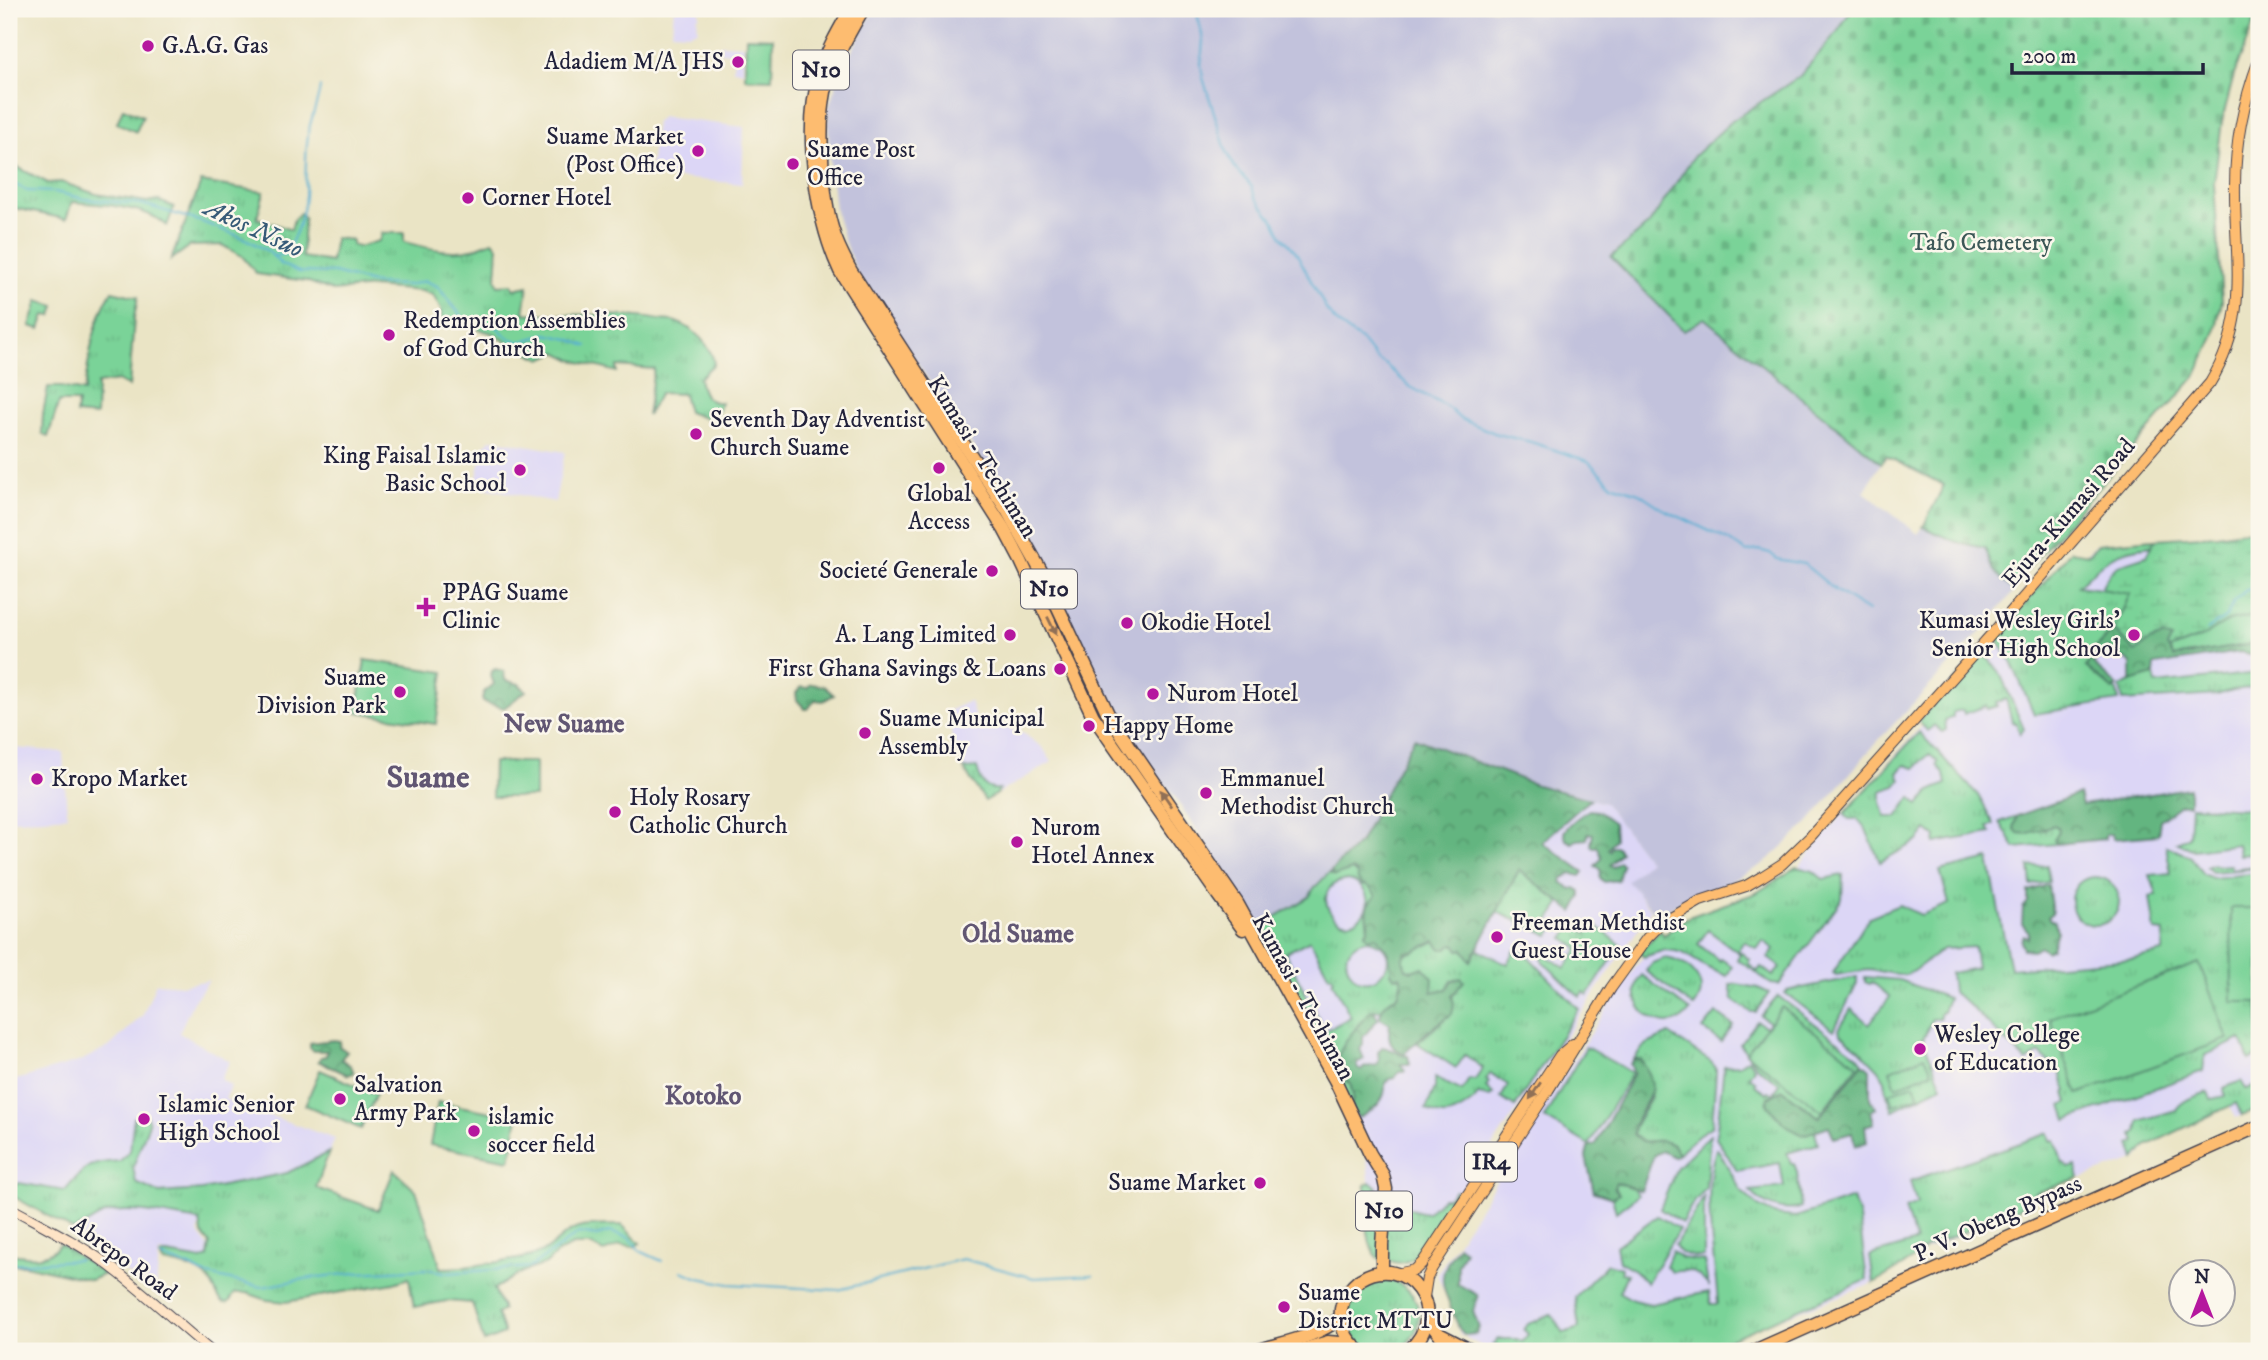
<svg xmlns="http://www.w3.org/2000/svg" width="2268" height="1360" font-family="'IM FELL DW Pica',serif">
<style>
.built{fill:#dcd6f6}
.industrial{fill:#c2c2dc}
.grass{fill:url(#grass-tufts);stroke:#4e7a6a;stroke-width:2;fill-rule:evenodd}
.forest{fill:url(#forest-crowns);stroke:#426c5e;stroke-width:2}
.wetland{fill:url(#wetland-marsh);stroke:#4e7a6a;stroke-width:2}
.cemetery{fill:url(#cemetery-stones);stroke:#4e7a6a;stroke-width:2}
.pitch{fill:#7ad398;stroke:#4e7a6a;stroke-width:2}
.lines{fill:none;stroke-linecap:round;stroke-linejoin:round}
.stream{stroke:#55aed2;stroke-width:2}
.secondary-casing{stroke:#403f50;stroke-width:11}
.primary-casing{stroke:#403f50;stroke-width:12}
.highway-casing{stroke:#403f50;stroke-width:15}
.secondary{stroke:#fee4c6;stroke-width:9}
.primary{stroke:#fdbc70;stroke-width:10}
.highway{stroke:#fdbc70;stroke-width:12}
.oneway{fill:#906f56}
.poi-dot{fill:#b5179e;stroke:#fbf7ec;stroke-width:2.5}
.labels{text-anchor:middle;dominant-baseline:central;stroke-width:5;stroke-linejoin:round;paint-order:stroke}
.shield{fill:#fbf7ec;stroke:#636270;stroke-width:2}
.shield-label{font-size:23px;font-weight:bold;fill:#22223b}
.poi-label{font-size:24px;fill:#22223b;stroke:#fbf7ec;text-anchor:start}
.park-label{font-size:24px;fill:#3c5757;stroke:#fbf7ec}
.street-label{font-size:24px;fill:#22223b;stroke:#fbf7ec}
.water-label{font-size:26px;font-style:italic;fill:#365a77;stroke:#fbf7ec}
.neighbourhood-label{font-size:26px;font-weight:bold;fill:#615673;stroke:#fbf7ec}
.district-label{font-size:32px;font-weight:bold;fill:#615673;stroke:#fbf7ec}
</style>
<defs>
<pattern id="grass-tufts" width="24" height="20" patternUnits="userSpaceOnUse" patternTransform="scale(1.75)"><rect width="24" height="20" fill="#7ad398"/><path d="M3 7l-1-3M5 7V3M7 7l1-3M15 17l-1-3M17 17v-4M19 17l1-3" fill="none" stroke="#69b584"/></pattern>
<pattern id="forest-crowns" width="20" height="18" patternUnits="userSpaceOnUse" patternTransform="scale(1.75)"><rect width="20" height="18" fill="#63b580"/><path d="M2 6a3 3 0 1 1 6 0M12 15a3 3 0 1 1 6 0" fill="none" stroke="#51936a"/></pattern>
<pattern id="wetland-marsh" width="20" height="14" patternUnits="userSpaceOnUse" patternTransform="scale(1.75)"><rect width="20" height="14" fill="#7ad398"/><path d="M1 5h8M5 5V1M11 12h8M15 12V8" fill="none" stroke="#69b584"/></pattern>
<pattern id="cemetery-stones" width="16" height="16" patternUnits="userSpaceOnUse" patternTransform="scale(1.75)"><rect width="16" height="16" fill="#7ad398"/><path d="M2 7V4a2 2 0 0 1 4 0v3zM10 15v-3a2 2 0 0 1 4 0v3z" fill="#69b584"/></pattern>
</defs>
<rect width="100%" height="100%" fill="#fbf7ec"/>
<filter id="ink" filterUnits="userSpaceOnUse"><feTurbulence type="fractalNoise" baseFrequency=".0143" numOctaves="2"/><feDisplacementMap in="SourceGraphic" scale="14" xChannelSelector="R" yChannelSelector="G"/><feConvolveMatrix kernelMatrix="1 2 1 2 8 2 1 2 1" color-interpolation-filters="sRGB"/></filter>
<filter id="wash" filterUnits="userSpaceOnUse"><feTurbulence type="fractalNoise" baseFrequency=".00686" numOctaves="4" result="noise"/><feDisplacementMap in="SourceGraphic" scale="28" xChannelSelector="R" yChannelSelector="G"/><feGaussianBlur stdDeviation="1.57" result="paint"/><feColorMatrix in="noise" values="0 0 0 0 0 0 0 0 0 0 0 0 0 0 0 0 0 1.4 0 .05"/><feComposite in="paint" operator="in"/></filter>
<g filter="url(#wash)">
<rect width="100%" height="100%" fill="#eae4c5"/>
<g class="built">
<path d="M 674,9 L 699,9 L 699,17 L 697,17 L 698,30 L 689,33 L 672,32 Z"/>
<path d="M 721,44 L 743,45 L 743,71 L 733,70 L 734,53 L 721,52 Z"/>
<path d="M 662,117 L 744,127 L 742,184 L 649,175 L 656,122 Z"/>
<path d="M 491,439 L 565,452 L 555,502 L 475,486 L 484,447 Z"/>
<path d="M 2224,537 L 2259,543 L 2259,1108 L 2236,1118 L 2230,1106 L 2147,1146 L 2138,1159 L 2033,1194 L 2033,1200 L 2013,1213 L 1923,1251 L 1867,1286 L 1694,1351 L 1490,1351 L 1460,1334 L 1437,1274 L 1617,993 L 1648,950 L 1754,896 L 1797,869 L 1838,820 L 1916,732 L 2097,543 Z"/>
<path d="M 970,701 L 975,718 L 1023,733 L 1043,748 L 1052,762 L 985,801 L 964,769 L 958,753 L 954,751 L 948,711 Z"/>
<path d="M 1414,738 L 1536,785 L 1605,803 L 1649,861 L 1628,881 L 1651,910 L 1461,1193 L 1419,1250 L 1376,1248 L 1365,1140 L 1260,926 L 1309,897 L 1360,842 Z"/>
<path d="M 15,748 L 63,752 L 67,816 L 19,820 L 9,819 L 9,771 Z"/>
<path d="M 209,980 L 193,1002 L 179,1033 L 230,1061 L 221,1079 L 231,1086 L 225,1099 L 335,1139 L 297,1229 L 200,1223 L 198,1234 L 208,1246 L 207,1261 L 159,1252 L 156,1293 L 71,1234 L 73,1230 L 86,1227 L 9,1184 L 9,1082 L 78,1062 L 109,1047 L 143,1015 L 156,983 L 184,985 Z"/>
</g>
<path class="industrial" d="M 874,9 L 1852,9 L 1838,31 L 1800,76 L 1732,121 L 1694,156 L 1649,224 L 1612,257 L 1684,331 L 1704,318 L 1881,463 L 1864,492 L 1918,534 L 1923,527 L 1957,542 L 1985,548 L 1994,571 L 2014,591 L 1980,632 L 1875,744 L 1807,824 L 1765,863 L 1732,881 L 1656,914 L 1627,881 L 1649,861 L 1605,803 L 1536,785 L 1414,738 L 1360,842 L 1314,888 L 1309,897 L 1260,926 L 1175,797 L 1130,741 L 1091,667 L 1017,512 L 857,273 L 844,240 L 835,209 L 829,153 L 828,109 L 840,74 Z"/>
<g class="grass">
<path d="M 123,108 L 143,116 L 136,132 L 117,123 Z"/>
<path d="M 9,163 L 48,183 L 61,182 L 96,194 L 147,202 L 157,200 L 174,207 L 167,226 C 148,206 99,204 72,202 L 66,219 L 9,207 Z"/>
<path d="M 201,182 L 264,192 L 257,218 L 291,230 L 294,219 L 300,213 L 304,218 L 302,257 L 331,262 L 335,238 L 352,240 L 352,245 L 358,247 L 379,241 L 382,233 L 404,233 L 404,242 C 424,247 451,255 472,249 C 479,247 486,243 493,241 L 498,247 L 496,279 L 498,285 L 512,284 L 514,289 L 528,286 L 524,313 C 567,317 611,312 654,319 C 661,321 670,320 676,322 C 693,328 712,345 714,364 L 699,378 C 701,391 706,404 721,402 L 719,410 L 710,420 L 688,412 L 683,394 L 660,393 L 647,416 L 654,369 L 617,366 L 617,372 L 573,360 L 557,352 L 542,359 L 506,342 L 495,334 L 471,327 L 457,327 L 442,322 L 441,309 L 433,295 L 421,291 L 373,287 L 333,291 L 306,281 L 257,274 L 242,256 L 222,245 L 190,246 L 171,260 Z"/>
<path d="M 112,291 L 138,297 L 134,318 L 129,387 L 118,381 L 97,384 L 96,416 L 76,414 L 78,402 L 59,402 L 48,437 L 42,433 L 43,414 L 48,387 L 61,387 L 84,392 C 89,357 93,321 112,291 Z"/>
<path d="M 38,301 L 55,306 L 52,316 L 45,315 L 40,329 L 30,326 Z"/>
<path d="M 2155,539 L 2152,546 C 2111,551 2106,559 2078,586 L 2131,593 L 2114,630 L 2087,656 L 2091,660 L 2086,667 L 2113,690 L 2116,688 L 2119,701 L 2034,714 L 2011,661 L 1996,637 L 2071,551 L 2089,554 L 2098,544 Z"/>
<path d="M 2259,615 L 2259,643 L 2173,657 L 2169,650 L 2202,637 L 2228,621 Z"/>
<path d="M 1978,655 L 1987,657 L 1999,671 L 2024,729 L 2020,734 L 2017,724 L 2012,722 L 2006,699 L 1996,702 L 1997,706 L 1987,709 L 1986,706 L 1964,714 L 1963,710 L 1953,712 L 1953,717 L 1945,721 L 1946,730 L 1942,732 L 1934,725 L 1928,731 L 1920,724 L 1919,720 Z"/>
<path d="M 2259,673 L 2257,687 L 2233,690 L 2217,695 L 2123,701 L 2120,687 L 2139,678 L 2154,675 L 2156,684 Z"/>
<path d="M 1919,732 L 1978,795 L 1994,824 L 1988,827 L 1991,833 L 1935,843 L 1936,837 L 1927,830 L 1918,841 L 1880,862 L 1865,827 L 1857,819 L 1849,819 L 1844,814 ZM 1929,754 L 1938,762 L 1937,765 L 1944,774 L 1946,784 L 1930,791 L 1919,805 L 1911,797 L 1897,817 L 1886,817 L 1881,803 L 1881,791 L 1896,786 L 1901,780 L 1898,773 L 1905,765 L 1915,768 Z"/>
<path d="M 977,768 C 980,781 985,791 999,789 L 997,794 L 985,801 L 964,769 Z"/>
<path d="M 2191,806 L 2248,809 C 2247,821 2249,827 2256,836 L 2259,836 L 2259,868 L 2212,872 L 2206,867 L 2213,864 L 2217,866 L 2230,865 L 2231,869 L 2254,866 L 2253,854 L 2239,855 L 2237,844 L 2194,850 L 2176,842 L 2189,837 Z"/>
<path d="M 2017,816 L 2015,822 L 2045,830 L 2054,825 L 2058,827 L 2059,832 L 2055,840 L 2057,844 L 2015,848 L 2000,822 Z"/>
<path d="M 2166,846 L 2190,856 L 2203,874 L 2212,878 L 2259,873 L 2257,876 L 2257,893 L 2259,894 L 2259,1055 L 2249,1060 L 2241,1039 C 2228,1044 2219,1050 2205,1055 L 2203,1071 L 2067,1120 L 2062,1105 L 2068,1102 L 2065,1092 L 2067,1091 L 2060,1072 L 2039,1053 L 2027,1062 L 1966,1002 L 1952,992 L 1950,973 L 1977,968 L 1974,947 L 1943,949 L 1912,972 L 1905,975 L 1868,970 L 1836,975 L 1833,973 L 1869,917 L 1899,905 L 1921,915 L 1949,904 L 1940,871 L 1989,859 L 2010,969 L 2133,959 L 2163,952 L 2164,932 L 2155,931 L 2150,897 L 2157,895 L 2150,875 L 2171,873 Z"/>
<path d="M 2047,865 L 2049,882 L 2031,885 L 2029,867 Z"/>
<path d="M 1797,867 L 1813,871 L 1823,879 L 1843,875 L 1842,899 L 1779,985 L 1771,984 L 1753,970 L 1755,969 L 1758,971 L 1761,967 L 1773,976 L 1780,967 L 1768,958 L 1774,949 L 1763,941 L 1757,949 L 1744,941 L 1738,950 L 1750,960 L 1748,963 L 1753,967 L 1751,969 L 1737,959 L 1740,954 L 1708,930 L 1698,944 L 1720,961 L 1721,959 L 1732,966 L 1727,976 L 1708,968 L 1683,953 L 1675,951 L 1665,950 L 1644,957 L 1639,953 L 1660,930 L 1664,935 L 1686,918 L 1756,893 Z"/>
<path d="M 1333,869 L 1331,874 L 1352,870 L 1373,890 L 1377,897 L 1370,901 L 1366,913 L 1368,929 L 1365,933 L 1366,936 L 1375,936 L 1379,939 L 1388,951 L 1391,959 L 1392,973 L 1402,978 L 1398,996 L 1391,999 L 1381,1010 L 1370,1011 L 1350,1083 L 1353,1095 L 1351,1110 L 1260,926 L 1309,897 L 1314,888 ZM 1348,880 C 1363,883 1374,899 1363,914 C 1339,944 1302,885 1348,880 ZM 1310,940 L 1329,976 L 1331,975 L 1334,979 L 1332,981 L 1351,1017 L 1325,1031 L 1285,953 ZM 1368,940 C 1413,949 1370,1004 1350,971 C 1340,956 1353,941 1368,940 Z"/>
<path d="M 1519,870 L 1561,903 L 1546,925 L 1552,931 L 1549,935 L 1497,912 Z"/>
<circle cx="2095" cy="901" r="24"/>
<path d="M 1574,924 L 1587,933 L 1594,924 L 1621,945 L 1588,995 L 1584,992 L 1580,997 L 1543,962 L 1542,957 L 1544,954 L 1565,968 L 1579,949 L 1564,938 Z"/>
<path d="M 1435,941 L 1451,945 L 1455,944 L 1467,953 L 1471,960 L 1477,949 L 1508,964 L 1515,950 L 1522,950 L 1579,1009 L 1515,1107 L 1501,1098 L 1508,1085 L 1490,1073 L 1486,1080 L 1489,1082 L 1486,1087 L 1493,1094 L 1490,1097 L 1478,1094 C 1475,1102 1471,1102 1465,1107 C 1451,1117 1441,1118 1426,1109 L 1435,1088 L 1435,1078 L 1462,1091 L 1469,1079 L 1475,1080 L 1483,1068 L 1465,1055 L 1456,1068 L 1417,1043 L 1444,1020 L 1454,1004 L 1452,996 L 1457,992 C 1443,988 1442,994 1432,992 L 1417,969 L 1412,971 L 1406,969 C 1403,963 1403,959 1406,953 Z"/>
<path d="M 1665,958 C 1689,961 1713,984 1694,1007 L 1646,971 L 1652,963 Z"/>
<path d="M 1642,975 L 1690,1011 C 1668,1042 1618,1006 1642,975 Z"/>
<path d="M 1857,977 L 1857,983 L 1834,1030 L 1785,993 L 1787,991 Z"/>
<path d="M 1865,977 L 1899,980 L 1948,998 L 1943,1012 L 1941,1012 L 1939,1019 L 1932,1019 L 1923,1039 L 1942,1086 L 1893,1110 L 1887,1094 L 1885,1080 L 1879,1070 L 1858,1048 L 1840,1034 L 1839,1029 L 1851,1009 L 1869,1024 L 1890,997 L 1872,982 L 1870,984 L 1865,982 Z"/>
<path d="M 1737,984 L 1758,988 L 1769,993 L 1756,1012 L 1751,1012 L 1733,1000 L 1730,985 Z"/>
<path d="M 1778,996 L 1858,1056 L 1863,1063 L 1819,1117 L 1783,1090 L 1769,1097 L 1767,1104 L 1776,1116 L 1813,1132 L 1815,1131 L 1818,1144 L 1787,1153 L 1791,1163 L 1794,1163 L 1797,1172 L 1801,1208 C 1781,1213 1763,1205 1750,1191 L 1784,1187 L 1780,1163 L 1737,1171 L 1716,1137 L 1724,1066 L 1739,1065 L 1748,1059 L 1754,1068 L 1749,1076 L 1756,1082 L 1755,1085 L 1767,1093 L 1769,1091 L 1773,1094 L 1780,1084 L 1756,1066 L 1740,1044 L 1757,1021 L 1766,1027 L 1769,1022 L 1761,1016 Z"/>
<path d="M 1716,1013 L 1733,1025 L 1721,1042 L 1703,1029 Z"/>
<path d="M 1669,1034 L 1711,1062 L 1716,1068 L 1716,1073 L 1712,1126 L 1698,1135 L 1678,1154 L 1673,1145 C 1669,1143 1665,1141 1661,1141 C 1646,1139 1647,1147 1633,1134 L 1634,1127 L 1651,1097 L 1640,1059 L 1634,1059 L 1645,1045 Z"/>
<path d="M 2241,1081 L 2246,1089 L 2259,1085 L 2259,1109 L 2242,1116 L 2236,1103 L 2146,1146 L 2135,1160 L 2130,1144 L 2136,1142 L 2133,1134 L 2137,1132 L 2139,1121 L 2176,1110 C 2182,1099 2197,1096 2208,1092 L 2211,1099 L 2225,1096 L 2224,1088 Z"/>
<path d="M 146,1115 L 149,1123 L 133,1167 L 136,1183 L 159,1193 L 202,1190 L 287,1173 L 329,1152 L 316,1188 L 378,1210 L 394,1170 L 416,1190 L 437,1254 L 440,1268 C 462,1268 478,1265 499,1262 C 514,1259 529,1259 542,1252 C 556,1246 563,1232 578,1228 C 593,1224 607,1226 622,1225 L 640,1243 L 634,1247 L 620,1245 L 604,1252 L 590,1245 L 573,1245 L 558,1252 L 546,1264 L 522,1272 L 494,1289 L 503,1310 L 497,1314 L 504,1334 L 484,1342 L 472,1303 L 447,1301 L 414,1307 L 409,1278 L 394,1283 L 286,1302 L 267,1300 L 247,1293 L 235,1293 L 229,1302 L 224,1303 C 215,1297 216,1288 209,1280 C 199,1268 177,1265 163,1262 L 160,1256 L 162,1254 L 167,1254 L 202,1260 L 208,1257 L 210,1244 L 202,1234 L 200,1221 C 172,1217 140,1208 112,1212 C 97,1214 88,1226 73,1230 L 16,1198 L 12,1193 L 11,1186 L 19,1183 L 65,1191 C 87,1165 86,1163 120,1161 L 130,1150 L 134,1117 Z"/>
<path d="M 2049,1133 L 2051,1141 L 2055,1140 L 2062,1161 L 2069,1168 L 2076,1166 L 2079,1178 L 2032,1194 L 2033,1199 L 2012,1212 L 1927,1247 L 1912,1260 L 1874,1283 L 1870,1256 L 1872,1255 L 1916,1242 L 1905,1209 L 1917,1204 L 1910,1181 Z"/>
<path d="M 1710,1135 L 1706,1188 L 1691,1206 L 1682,1223 L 1660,1209 L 1677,1167 Z"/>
<path d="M 1716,1149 L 1719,1151 L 1741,1191 L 1758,1206 L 1776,1215 L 1796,1217 L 1853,1198 L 1859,1218 L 1867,1280 L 1702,1351 L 1514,1351 L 1493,1344 L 1498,1339 L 1517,1339 L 1522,1342 L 1528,1334 L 1524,1330 L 1528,1324 L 1551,1314 L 1564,1333 L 1579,1328 L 1575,1297 L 1607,1264 L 1621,1268 L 1621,1273 L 1627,1274 L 1619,1292 L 1633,1300 L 1651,1304 L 1709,1292 L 1711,1304 L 1718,1304 C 1715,1257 1701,1194 1716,1149 Z"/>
<path d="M 1370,1182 L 1376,1186 L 1383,1202 C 1400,1202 1409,1211 1427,1213 L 1442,1198 L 1448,1198 L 1455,1191 L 1461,1193 L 1422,1250 C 1413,1259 1405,1265 1393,1262 C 1388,1261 1380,1260 1377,1257 C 1365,1247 1366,1200 1365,1185 Z"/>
<path d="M 1616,1182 L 1633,1188 L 1638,1195 L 1616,1212 L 1612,1198 L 1619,1194 L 1614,1187 Z"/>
<path d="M 1704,1197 L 1704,1257 L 1696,1257 L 1680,1253 L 1675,1245 Z"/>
<path d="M 1657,1216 L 1679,1229 L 1647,1283 L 1633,1269 L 1619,1261 L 1616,1246 Z"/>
<path d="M 60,1244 L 104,1274 L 91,1280 L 25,1265 L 9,1265 L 9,1254 C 31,1256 44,1262 60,1244 Z"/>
<path d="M 1672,1251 L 1681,1258 L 1704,1261 L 1708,1285 C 1695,1270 1690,1269 1672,1272 L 1666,1266 Z"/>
<circle cx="1383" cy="1316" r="36"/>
</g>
<g class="forest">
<path d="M 2114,630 L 2135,652 L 2149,641 L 2163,636 L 2172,639 L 2167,647 L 2174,657 L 2259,643 L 2259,656 L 2240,652 L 2155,665 L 2154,675 L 2131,682 L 2131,664 L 2126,659 L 2123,660 L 2107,648 L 2093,664 L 2118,686 L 2113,690 L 2086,667 L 2090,660 L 2087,656 Z"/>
<path d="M 495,669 L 504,671 L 505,680 L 519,684 L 526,691 L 504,708 L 483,702 L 482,698 L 484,692 L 494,684 L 491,676 L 492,671 Z"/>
<path d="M 811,684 L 824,686 L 834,695 L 823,701 L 815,700 L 808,709 L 805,709 L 797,700 L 796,693 L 801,687 L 807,688 Z"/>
<path d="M 1414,738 L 1536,785 L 1590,799 L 1542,842 L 1584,872 L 1581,876 L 1572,874 L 1563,878 L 1562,882 L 1571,889 L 1576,888 L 1581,891 L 1581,897 L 1573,912 L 1519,870 L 1471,961 L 1463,949 L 1459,950 L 1455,944 L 1451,945 L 1448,949 L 1441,949 L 1435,941 L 1413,952 L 1406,953 L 1403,959 L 1406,969 L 1412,971 L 1423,967 L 1433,978 L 1432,992 L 1447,989 L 1451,981 L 1461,978 L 1464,981 L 1452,996 L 1454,1004 L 1452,1014 L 1427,1032 L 1405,1053 C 1390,1049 1387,1038 1390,1024 L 1380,1018 C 1380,1007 1389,1000 1398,996 L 1402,981 L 1400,976 L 1395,977 L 1391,973 C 1391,957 1387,947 1375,936 L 1371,938 L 1366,936 L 1365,933 L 1368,929 C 1368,914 1364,906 1376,896 C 1373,890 1369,885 1362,885 L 1358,880 L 1357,874 L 1352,870 L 1335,876 L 1331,874 L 1333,869 L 1360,842 Z"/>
<path d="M 2189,788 L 2189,804 L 2180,805 L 2160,820 L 2158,835 L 2113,839 L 2112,834 L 2105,835 L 2105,839 L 2057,844 L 2054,840 L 2059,832 L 2058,827 L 2054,825 L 2026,834 L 2018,833 L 2014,828 L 2017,816 L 2079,794 L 2082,805 Z"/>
<path d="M 1589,810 L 1598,811 L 1614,823 L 1615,839 L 1608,849 L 1610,851 L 1612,847 L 1617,847 L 1621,852 L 1610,865 L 1613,867 L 1619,862 L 1622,865 L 1618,880 L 1604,882 L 1600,878 L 1601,869 L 1595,866 L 1602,858 L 1598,847 L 1593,847 L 1591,844 L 1593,834 L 1588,833 L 1587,839 L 1577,840 L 1572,843 L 1566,840 L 1564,832 C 1570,822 1579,817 1589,810 Z"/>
<path d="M 2048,885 L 2052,913 L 2048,916 L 2050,920 L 2055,922 L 2057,931 L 2052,948 L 2046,951 L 2040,946 L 2033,950 L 2023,949 L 2021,941 L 2024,935 L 2028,938 L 2029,932 L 2022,924 L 2023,908 L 2028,902 L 2028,891 Z"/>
<path d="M 1374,1010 L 1378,1019 L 1363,1037 L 1363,1045 L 1360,1049 L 1364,1059 L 1357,1063 L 1357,1068 L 1361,1071 L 1365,1067 L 1377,1065 L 1379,1061 L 1378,1052 L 1382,1047 C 1390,1048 1399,1054 1408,1056 L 1410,1064 L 1400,1064 L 1405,1070 L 1404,1072 L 1399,1072 L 1395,1078 L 1389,1079 L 1385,1083 C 1387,1101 1373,1110 1359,1118 L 1351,1110 L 1353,1095 L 1350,1083 C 1317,1065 1356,1029 1370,1011 Z"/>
<path d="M 334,1040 L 340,1041 L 339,1046 L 347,1052 L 341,1059 L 351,1066 L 354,1073 L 348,1075 L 318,1061 L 321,1057 L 326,1056 L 327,1051 L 314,1051 L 310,1048 L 310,1043 Z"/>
<path d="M 1634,1059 L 1640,1059 C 1670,1097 1634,1103 1633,1134 C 1647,1147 1647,1139 1661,1141 C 1665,1141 1669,1143 1673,1145 L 1678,1154 L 1674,1157 L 1662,1151 L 1654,1155 L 1641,1191 L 1616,1182 L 1614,1187 L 1619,1194 L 1612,1198 L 1594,1192 L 1586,1157 L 1588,1147 L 1596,1144 L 1634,1073 L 1630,1064 Z"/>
<path d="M 1863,1063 L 1870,1069 L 1870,1099 L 1876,1108 L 1871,1111 L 1874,1123 L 1865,1126 L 1867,1142 L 1856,1146 L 1852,1133 L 1834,1138 L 1829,1126 L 1803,1135 C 1787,1128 1777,1118 1767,1104 L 1769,1097 L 1783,1090 L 1819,1117 Z"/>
<path d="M 1458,1245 L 1465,1250 L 1458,1265 L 1458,1284 L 1477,1295 L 1478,1298 L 1473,1311 L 1479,1328 L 1476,1334 L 1465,1335 L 1460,1330 C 1455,1317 1441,1290 1443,1276 C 1444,1265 1452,1255 1458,1245 Z"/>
</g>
<path class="wetland" d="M 2254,529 L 2259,529 L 2259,615 L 2228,621 L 2202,637 L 2169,650 L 2167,647 L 2172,639 L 2163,636 L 2149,641 L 2135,652 L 2114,630 L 2130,594 L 2101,589 C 2113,563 2119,565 2146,556 L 2155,539 L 2217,535 Z"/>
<path class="cemetery" d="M 1852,9 L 2259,9 L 2234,75 L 2222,121 L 2214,184 L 2222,301 L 2214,337 L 2195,377 L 2011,588 L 1994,571 L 1985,548 L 1957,542 L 1923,527 L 1944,485 L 1886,456 L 1881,463 L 1704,318 L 1684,331 L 1611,257 L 1649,224 L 1694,156 L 1732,121 L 1800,76 L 1838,31 Z"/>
<g class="pitch">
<path d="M 746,37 L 773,38 L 772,79 L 745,78 Z"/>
<path d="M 365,660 L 444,672 L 436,724 L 357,712 Z"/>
<path d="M 493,762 L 535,762 L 535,797 L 492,797 Z"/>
<path d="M 2231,908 L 2259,908 L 2259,1002 L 2232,1002 Z"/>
<path d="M 2199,963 L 2228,1039 L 2078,1094 L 2050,1018 Z"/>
<path d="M 1782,1007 L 1858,1065 L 1822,1111 L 1746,1053 Z"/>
<path d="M 1586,1047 L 1632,1073 L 1589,1145 L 1544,1118 Z"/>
<path d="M 1925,1056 L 1932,1072 L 1896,1087 L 1890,1070 Z"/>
<path d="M 320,1070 L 376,1094 L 361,1129 L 305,1105 Z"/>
<path d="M 1914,1084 L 1919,1096 L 1894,1105 L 1889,1093 Z"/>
<path d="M 438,1102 L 518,1117 L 510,1160 L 430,1145 Z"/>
</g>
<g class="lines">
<g class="stream">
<path d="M 1196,9 L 1203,39 L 1201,65 L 1203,78 L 1226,150 L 1234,166 L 1252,187 L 1255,197 L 1275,222 L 1281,235 L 1296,252 L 1327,311 L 1338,324 L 1362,341 L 1376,359 L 1385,364 L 1409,386 L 1450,409 L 1459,418 L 1497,434 L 1531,442 L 1588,461 L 1611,484 L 1639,493 L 1663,509 L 1728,540 L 1747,552 L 1758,550 L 1770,553 L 1777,559 L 1804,564 L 1835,590 L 1868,611"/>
<path d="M 9,181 L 27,191 L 55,192 L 85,199 L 142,204 L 202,222 L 244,238 L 268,251 L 282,265 L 299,272 L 334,273 L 376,284 L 409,285 L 425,281 L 437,286 L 468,324 L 487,323 L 496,326 L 508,338 L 520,342 L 546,334 L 569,339 L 587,346"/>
<path d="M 274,256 L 286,254 C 295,236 304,216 305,196 C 306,176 305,155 308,135 C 310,119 318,104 320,87"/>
<path d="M 2207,630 L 2226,617 L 2235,600 L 2245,591 L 2259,585"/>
<path d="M 161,1257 L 190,1267 L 203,1274 L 262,1287 L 310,1278 L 355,1273 L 427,1269 L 449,1273 L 531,1267 L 579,1233 L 597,1236 L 609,1232 L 630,1238 L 640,1251 L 662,1261"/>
<path d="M 9,1264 L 79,1260"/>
<path d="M 682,1271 L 699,1278 L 729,1284 L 838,1290 L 963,1259 L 1034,1278 L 1093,1275"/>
</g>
</g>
</g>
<g filter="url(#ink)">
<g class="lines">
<defs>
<path id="secondary" d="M 9,1207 C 42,1225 77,1242 107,1264 C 143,1291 176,1322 211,1351"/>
<g id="primary">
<path d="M 1396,1274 L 1415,1270 L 1423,1262 L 1552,1067 L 1560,1055 L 1573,1044"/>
<path d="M 1424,1297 L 1427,1278 L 1432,1268 L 1544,1097 L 1611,988 L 1647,938 L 1662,923 L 1700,901 L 1746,886 L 1763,876 L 1782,864 L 1810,837 L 1989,637 L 2210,383 C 2251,315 2234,259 2235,186 C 2235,143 2244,100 2259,60"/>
</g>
<g id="highway">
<path d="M 851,9 C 839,30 826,52 819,76 C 803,131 816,220 840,271 L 1004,529 L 1021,561 L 1093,716 L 1218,895 L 1243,929"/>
<path d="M 863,9 C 848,35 832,62 825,92 C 818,127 822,197 833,231 C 837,245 844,258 851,271 L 1008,512 L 1041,571 L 1109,716 L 1237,903 L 1335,1080 L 1370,1154 L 1383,1175 L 1386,1189 L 1382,1245 L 1382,1272"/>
<path d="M 1428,1320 L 1439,1334 L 1472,1351"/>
<path d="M 1256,1351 C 1284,1342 1318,1337 1341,1317"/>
<path d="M 1298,1351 L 1328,1342 L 1352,1344"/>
<path d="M 1360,1351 C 1347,1341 1339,1327 1341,1309 C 1343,1297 1351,1286 1361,1279 C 1406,1251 1454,1312 1408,1351"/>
<path d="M 1412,1351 L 1436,1349 L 1447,1351"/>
<path d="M 1754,1351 L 2259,1126"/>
</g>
</defs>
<use href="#secondary" class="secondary-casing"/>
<use href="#primary" class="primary-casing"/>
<use href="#highway" class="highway-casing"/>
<use href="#secondary" class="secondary"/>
<use href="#primary" class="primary"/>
<use href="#highway" class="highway"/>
</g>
<defs><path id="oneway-solid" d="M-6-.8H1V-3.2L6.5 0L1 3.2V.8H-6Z" transform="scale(1.75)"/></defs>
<g class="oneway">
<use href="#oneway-solid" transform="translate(1052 626) rotate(64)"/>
<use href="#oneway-solid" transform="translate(1166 798) rotate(-125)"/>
<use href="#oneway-solid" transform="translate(1535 1091) rotate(123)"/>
</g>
</g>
<g class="poi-dot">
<circle cx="148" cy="46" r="7"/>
<circle cx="738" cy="62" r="7"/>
<circle cx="698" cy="151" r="7"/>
<circle cx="793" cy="164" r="7"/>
<circle cx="468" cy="198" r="7"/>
<circle cx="389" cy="335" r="7"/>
<circle cx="696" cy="434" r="7"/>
<circle cx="939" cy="468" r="7"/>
<circle cx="520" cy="470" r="7"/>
<circle cx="992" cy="571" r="7"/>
<path d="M422.5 596.5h7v7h7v7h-7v7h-7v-7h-7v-7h7z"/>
<circle cx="1127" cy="623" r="7"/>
<circle cx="1010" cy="635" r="7"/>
<circle cx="2134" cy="635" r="7"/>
<circle cx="1060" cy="669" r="7"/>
<circle cx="400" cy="692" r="7"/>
<circle cx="1153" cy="694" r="7"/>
<circle cx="1089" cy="726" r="7"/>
<circle cx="865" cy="733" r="7"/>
<circle cx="37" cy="779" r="7"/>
<circle cx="1206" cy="793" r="7"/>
<circle cx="615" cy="812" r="7"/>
<circle cx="1017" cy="842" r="7"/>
<circle cx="1497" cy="937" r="7"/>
<circle cx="1920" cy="1049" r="7"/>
<circle cx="340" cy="1099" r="7"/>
<circle cx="144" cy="1119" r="7"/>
<circle cx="474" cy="1131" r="7"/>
<circle cx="1260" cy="1183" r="7"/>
<circle cx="1284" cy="1307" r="7"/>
</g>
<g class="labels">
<g class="shield">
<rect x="793" y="50.5" width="56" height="39" rx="5"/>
<rect x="1021" y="569.5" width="56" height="39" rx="5"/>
<rect x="1465" y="1142.5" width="52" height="39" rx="5"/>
<rect x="1356" y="1191.5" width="56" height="39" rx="5"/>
</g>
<g class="shield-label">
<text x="821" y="70">N10</text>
<text x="1049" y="589">N10</text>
<text x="1491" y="1162">IR4</text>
<text x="1384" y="1211">N10</text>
</g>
<g class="poi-label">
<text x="162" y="46">G.A.G. Gas</text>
<text x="724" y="62" text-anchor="end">Adadiem M/A JHS</text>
<text x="684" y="137" text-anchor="end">Suame Market<tspan x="684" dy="28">(Post Office)</tspan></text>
<text x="807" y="150">Suame Post<tspan x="807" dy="28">Office</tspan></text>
<text x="482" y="198">Corner Hotel</text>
<text x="403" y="321">Redemption Assemblies<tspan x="403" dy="28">of God Church</tspan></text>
<text x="710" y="420">Seventh Day Adventist<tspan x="710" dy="28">Church Suame</tspan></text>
<text x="506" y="456" text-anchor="end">King Faisal Islamic<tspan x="506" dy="28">Basic School</tspan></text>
<text x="939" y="494" text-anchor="middle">Global<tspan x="939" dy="28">Access</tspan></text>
<text x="978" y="571" text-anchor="end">Societé Generale</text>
<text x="442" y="593">PPAG Suame<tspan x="442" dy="28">Clinic</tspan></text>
<text x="2120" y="621" text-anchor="end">Kumasi Wesley Girls'<tspan x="2120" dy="28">Senior High School</tspan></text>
<text x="1141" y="623">Okodie Hotel</text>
<text x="996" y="635" text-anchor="end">A. Lang Limited</text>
<text x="1046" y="669" text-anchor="end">First Ghana Savings &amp; Loans</text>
<text x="386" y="678" text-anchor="end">Suame<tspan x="386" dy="28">Division Park</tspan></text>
<text x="1167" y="694">Nurom Hotel</text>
<text x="879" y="719">Suame Municipal<tspan x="879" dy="28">Assembly</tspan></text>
<text x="1103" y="726">Happy Home</text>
<text x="51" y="779">Kropo Market</text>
<text x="1220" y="779">Emmanuel<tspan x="1220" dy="28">Methodist Church</tspan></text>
<text x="629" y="798">Holy Rosary<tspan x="629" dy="28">Catholic Church</tspan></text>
<text x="1031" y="828">Nurom<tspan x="1031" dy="28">Hotel Annex</tspan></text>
<text x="1511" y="923">Freeman Methdist<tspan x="1511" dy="28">Guest House</tspan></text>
<text x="1934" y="1035">Wesley College<tspan x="1934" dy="28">of Education</tspan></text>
<text x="354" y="1085">Salvation<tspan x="354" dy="28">Army Park</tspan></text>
<text x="158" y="1105">Islamic Senior<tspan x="158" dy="28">High School</tspan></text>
<text x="488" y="1117">islamic<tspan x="488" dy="28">soccer field</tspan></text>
<text x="1246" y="1183" text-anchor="end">Suame Market</text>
<text x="1298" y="1293">Suame<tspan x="1298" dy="28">District MTTU</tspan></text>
</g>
<g class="park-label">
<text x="1981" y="243">Tafo Cemetery</text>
</g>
<g class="street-label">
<text transform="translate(982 457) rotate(58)">Kumasi - Techiman</text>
<text transform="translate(2069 513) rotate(-49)">Ejura-Kumasi Road</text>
<text transform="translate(1303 997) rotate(61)">Kumasi - Techiman</text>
<text transform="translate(1998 1219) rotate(-24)">P. V. Obeng Bypass</text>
<text transform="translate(124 1259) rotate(36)">Abrepo Road</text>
</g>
<g class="water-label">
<text transform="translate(254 229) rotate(25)">Akos Nsuo</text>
</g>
<g class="neighbourhood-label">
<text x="564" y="724">New Suame</text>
<text x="1018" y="934">Old Suame</text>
<text x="703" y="1096">Kotoko</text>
</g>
<g class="district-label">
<text x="428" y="778">Suame</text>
</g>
</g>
<rect width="2268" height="1360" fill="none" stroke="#fbf7ec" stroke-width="35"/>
<g transform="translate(2202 1293)"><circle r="33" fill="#fbf7ec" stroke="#a4a2a5" stroke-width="2"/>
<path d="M0-5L12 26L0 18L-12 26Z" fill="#b5179e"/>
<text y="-10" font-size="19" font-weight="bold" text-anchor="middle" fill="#22223b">N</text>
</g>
<path d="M2012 63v10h191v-10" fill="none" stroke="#22223b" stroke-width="3.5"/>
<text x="2023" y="63" font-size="21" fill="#22223b" stroke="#fbf7ec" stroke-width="5" paint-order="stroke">200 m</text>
</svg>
